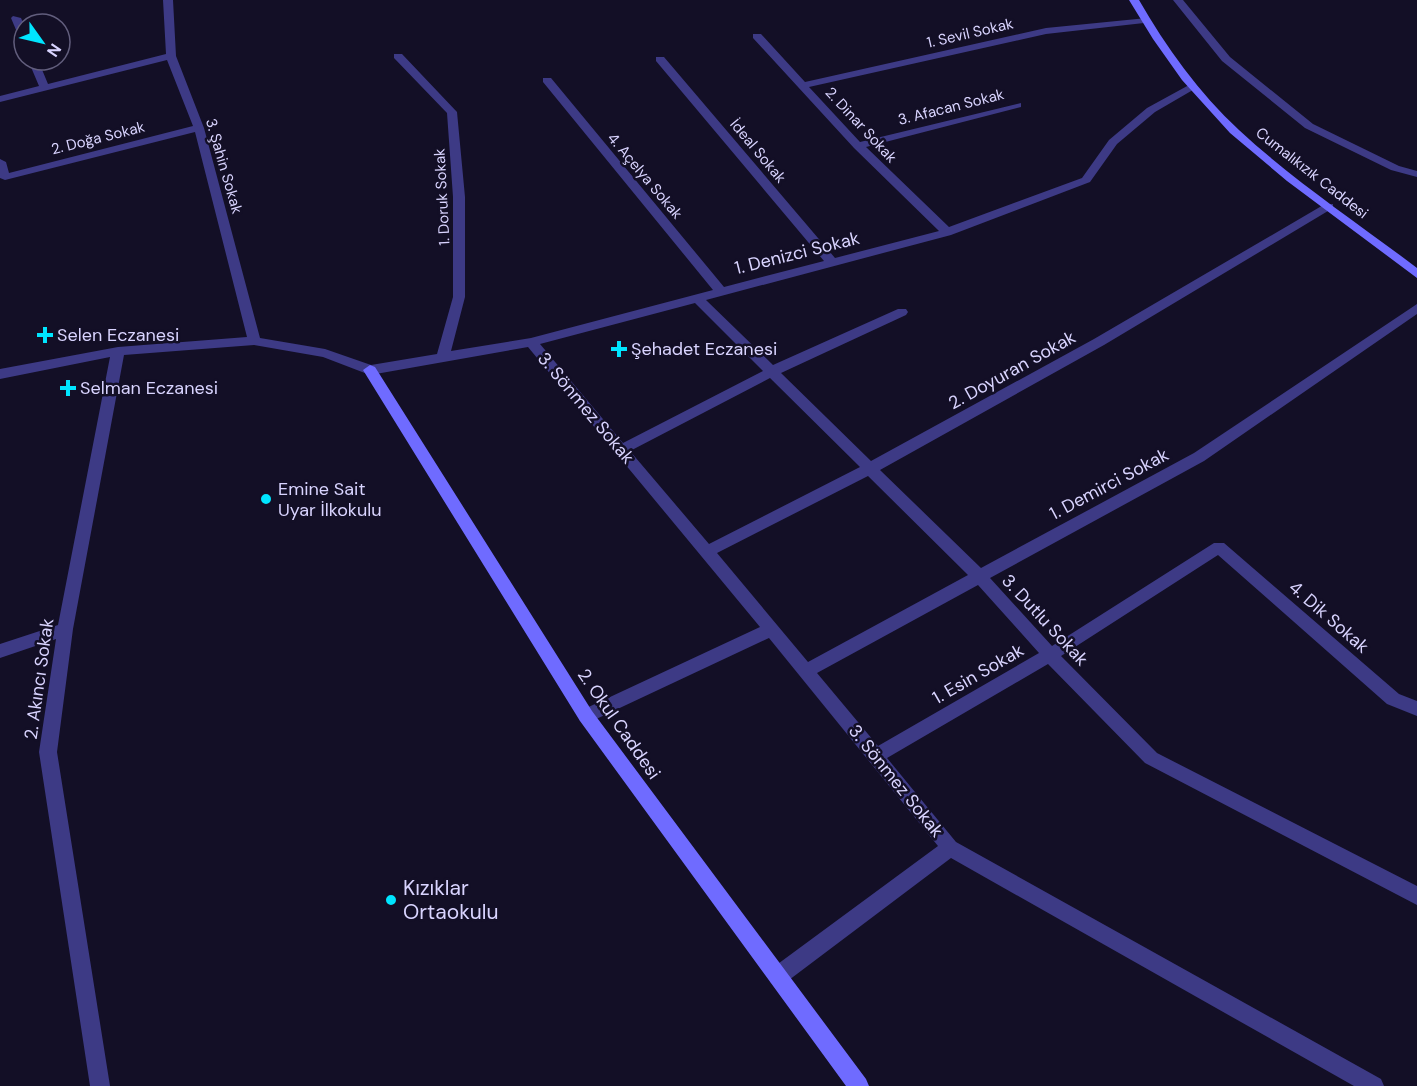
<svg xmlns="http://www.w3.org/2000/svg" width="1417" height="1086" font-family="'DM Sans',sans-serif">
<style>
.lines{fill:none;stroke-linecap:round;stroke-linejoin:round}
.lane{fill:#3d3a85;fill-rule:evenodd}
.street{fill:#3d3a85;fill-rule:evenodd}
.secondary{fill:#6f6bff;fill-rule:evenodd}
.poi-dot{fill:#00e5ff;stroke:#130f26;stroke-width:2}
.labels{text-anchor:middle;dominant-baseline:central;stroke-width:5;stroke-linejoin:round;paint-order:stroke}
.far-street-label{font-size:15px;fill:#d9d4ff;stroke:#130f26}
.street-label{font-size:18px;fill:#d9d4ff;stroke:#130f26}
.poi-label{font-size:18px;fill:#d9d4ff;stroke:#130f26;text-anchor:start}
.near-poi-label{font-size:21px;fill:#d9d4ff;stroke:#130f26;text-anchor:start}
</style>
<rect width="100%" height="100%" fill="#130f26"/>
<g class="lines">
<path class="lane" d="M 1173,0 L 1183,0 L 1230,57 L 1313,124 L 1399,166 L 1417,171 L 1417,177 L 1391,170 L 1305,128 L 1222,61 Z"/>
<g class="street">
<path d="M 163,0 L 173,0 L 176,56 L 204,128 L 260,338 L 325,349 L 371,365 L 437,354 L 453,297 L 453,197 L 447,113 L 394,58 L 394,54 L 402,54 L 457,112 L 465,197 L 465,297 L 451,351 L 531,338 L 713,290 L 543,82 L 543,78 L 551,78 L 724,287 L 824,261 L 656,61 L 656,57 L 664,57 L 835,258 L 939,231 L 854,148 L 753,38 L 753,34 L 761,34 L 805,82 L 1046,28 L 1147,18 L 1147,22 L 1144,23 L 1046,34 L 809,87 L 860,142 L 1021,103 L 1021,107 L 866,147 L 949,227 L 1082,178 L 1109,140 L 1147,108 L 1189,85 L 1198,87 L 1155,112 L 1117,144 L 1090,182 L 951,235 L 706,300 L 773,365 L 898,309 L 906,309 L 908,312 L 906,315 L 781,373 L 871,461 L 1094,339 L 1325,204 L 1333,204 L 1333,208 L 1104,345 L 880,470 L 981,568 L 1194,453 L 1417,304 L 1417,314 L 1204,461 L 990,578 L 1052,646 L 1214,543 L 1224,543 L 1399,694 L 1417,701 L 1417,716 L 1387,704 L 1218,555 L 1061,656 L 1157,753 L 1417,886 L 1417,905 L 1145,763 L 1048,664 L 887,758 L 956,842 L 1381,1079 L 1384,1086 L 1354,1086 L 951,858 L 785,983 L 778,986 L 771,983 L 768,976 L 771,969 L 938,846 L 769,638 L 592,721 L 586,723 L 580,721 L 578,716 L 580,711 L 760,627 L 528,347 L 370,375 L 323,357 L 254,345 L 124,355 L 73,629 L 57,752 L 110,1086 L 90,1086 L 39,752 L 56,639 L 0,658 L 0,644 L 58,625 L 110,357 L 0,379 L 0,369 L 118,347 L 247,337 L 195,132 L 5,180 L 0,178 L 0,159 L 6,162 L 9,173 L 193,126 L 167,60 L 0,102 L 0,96 L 39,86 L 28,60 L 38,60 L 48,84 L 166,54 ZM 695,303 L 763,371 L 623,443 L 540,344 ZM 770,378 L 860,467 L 709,544 L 630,451 ZM 868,476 L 968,575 L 808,662 L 717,553 ZM 978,585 L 1039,653 L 878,746 L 817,673 Z"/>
<path d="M 13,16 L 21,18 L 24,25 L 24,40 L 19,37 L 11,18 Z"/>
</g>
<g class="secondary">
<path d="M 1129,0 L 1139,0 C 1166,47 1199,93 1239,130 C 1294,181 1358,223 1417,268 L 1417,278 L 1287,181 L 1230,133 L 1182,80 L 1153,39 Z"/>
<path d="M 370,365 L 375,367 L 592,711 L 866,1079 L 869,1086 L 846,1086 L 580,721 L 363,370 Z"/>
</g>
</g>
<g class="poi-dot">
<path d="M42 326h6v6h6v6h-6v6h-6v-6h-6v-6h6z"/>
<path d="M616 340h6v6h6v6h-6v6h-6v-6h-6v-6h6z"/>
<path d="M65 379h6v6h6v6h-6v6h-6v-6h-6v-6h6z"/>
<circle cx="266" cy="499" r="6"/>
<circle cx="391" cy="900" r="6"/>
</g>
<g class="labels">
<g class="far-street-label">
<text transform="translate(970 33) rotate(-13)">1. Sevil Sokak</text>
<text transform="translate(951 107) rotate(-14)">3. Afacan Sokak</text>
<text transform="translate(861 125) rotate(47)">2. Dinar Sokak</text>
<text transform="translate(98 138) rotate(-14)">2. Doğa Sokak</text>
<text transform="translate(758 151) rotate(50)">İdeal Sokak</text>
<text transform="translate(224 166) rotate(74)">3. Şahin Sokak</text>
<text transform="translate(1312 173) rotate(38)">Cumalıkızık Caddesi</text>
<text transform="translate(645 176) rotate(50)">4. Açelya Sokak</text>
<text transform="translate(442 197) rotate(-93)">1. Doruk Sokak</text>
</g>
<g class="street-label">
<text transform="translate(797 253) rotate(-14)">1. Denizci Sokak</text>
<text transform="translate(1012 370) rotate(-29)">2. Doyuran Sokak</text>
<text transform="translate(586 408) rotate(50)">3. Sönmez Sokak</text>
<text transform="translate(1109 484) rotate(-28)">1. Demirci Sokak</text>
<text transform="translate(1329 617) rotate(41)">4. Dik Sokak</text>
<text transform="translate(1045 620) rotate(47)">3. Dutlu Sokak</text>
<text transform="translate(978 674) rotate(-30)">1. Esin Sokak</text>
<text transform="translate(39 679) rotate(-82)">2. Akıncı Sokak</text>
<text transform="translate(619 724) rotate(55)">2. Okul Caddesi</text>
<text transform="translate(896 781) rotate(51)">3. Sönmez Sokak</text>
</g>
<g class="poi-label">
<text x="57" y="335">Selen Eczanesi</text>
<text x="631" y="349">Şehadet Eczanesi</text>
<text x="80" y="388">Selman Eczanesi</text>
<text x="278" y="489">Emine Sait<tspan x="278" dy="21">Uyar İlkokulu</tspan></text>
</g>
<g class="near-poi-label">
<text x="403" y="888">Kızıklar<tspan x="403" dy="24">Ortaokulu</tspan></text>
</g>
</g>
<g transform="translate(42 42) rotate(124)"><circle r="28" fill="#130f26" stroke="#625e7d" stroke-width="1.5"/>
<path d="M0-4.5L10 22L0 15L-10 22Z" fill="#00e5ff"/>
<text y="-9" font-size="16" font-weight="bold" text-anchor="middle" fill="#d9d4ff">N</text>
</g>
</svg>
